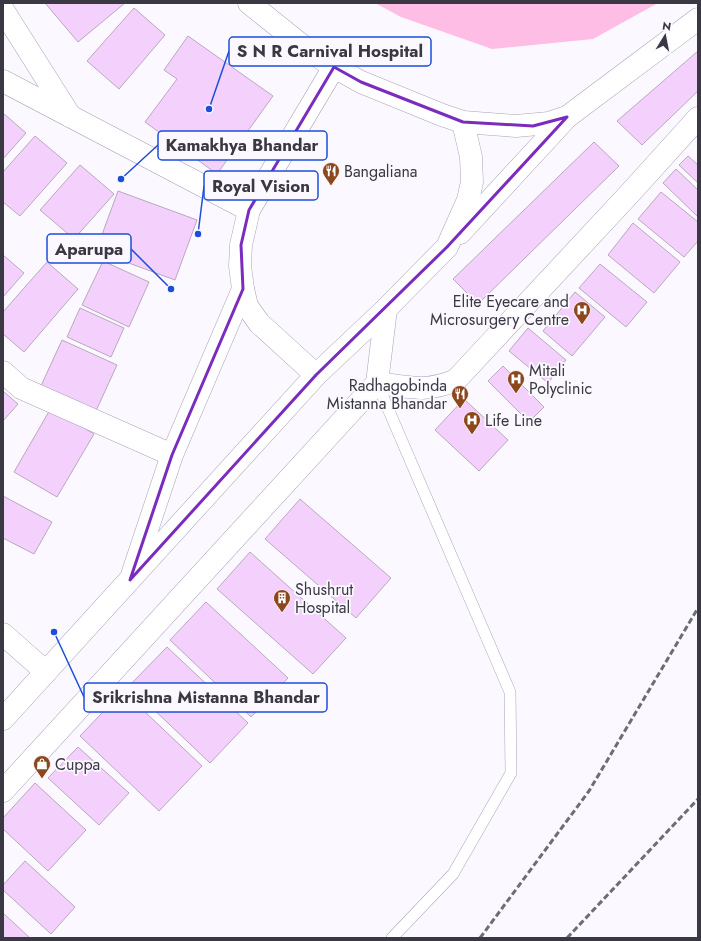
<svg xmlns="http://www.w3.org/2000/svg" width="701" height="941" font-family="Jost,sans-serif">
<style>
.green{fill:#fdbde4}
.building{fill:#f4d0fd;stroke:#baa8be}
.lines{fill:none;stroke-linecap:round;stroke-linejoin:round}
.lane-casing{stroke:#a9a3bc;stroke-width:12}
.street-casing{stroke:#a9a3bc;stroke-width:23}
.secondary-casing{stroke:#a9a3bc;stroke-width:23}
.lane{stroke:#fff;stroke-width:11}
.street{stroke:#fff;stroke-width:22}
.secondary{stroke:#fff;stroke-width:22}
.rail{stroke:#6e6c75;stroke-width:3;stroke-dasharray:6 3;stroke-linecap:butt}
.marked{fill:none;stroke:#7b2cbf;stroke-width:3;stroke-linejoin:round}
.labels{text-anchor:middle;dominant-baseline:central;stroke-width:3.5;stroke-linejoin:round;paint-order:stroke}
.poi-label{font-size:16px;fill:#3a3842;stroke:#fbf9ff;text-anchor:start}
.leader{fill:none;stroke:#1d4ed8;stroke-width:1.5}
.callout-dot{fill:#1d4ed8;stroke:#fbf9ff;stroke-width:1.5}
.callout{fill:#fbf9ff;stroke:#1d4ed8;stroke-width:1.5}
.callout-label{font-size:17px;text-anchor:middle;font-weight:bold;fill:#3a3842}
</style>
<rect width="100%" height="100%" fill="#fbf9ff"/>
<path class="green" d="M 375,3 L 658,3 L 593,39 L 492,49 L 401,17 Z"/>
<g class="building">
<path d="M 45,3 L 125,3 L 78,42 Z"/>
<path d="M 134,8 L 165,35 L 119,89 L 87,61 Z"/>
<path d="M 188,36 L 273,96 L 217,174 L 145,122 L 177,79 L 164,70 Z"/>
<path d="M 698,51 L 698,91 L 642,145 L 617,121 Z"/>
<path d="M 3,113 L 26,133 L 3,159 Z"/>
<path d="M 35,136 L 67,163 L 20,216 L 3,202 L 3,172 Z"/>
<path d="M 594,142 L 619,166 L 478,304 L 453,279 Z"/>
<path d="M 688,156 L 698,165 L 698,183 L 679,165 Z"/>
<path d="M 80,165 L 114,194 L 74,239 L 40,210 Z"/>
<path d="M 676,169 L 698,190 L 698,217 L 663,183 Z"/>
<path d="M 118,191 L 197,220 L 175,280 L 96,251 Z"/>
<path d="M 661,192 L 698,222 L 698,241 L 684,257 L 638,219 Z"/>
<path d="M 633,223 L 680,262 L 654,293 L 608,255 Z"/>
<path d="M 3,255 L 24,273 L 3,297 Z"/>
<path d="M 103,261 L 149,282 L 129,327 L 82,305 Z"/>
<path d="M 47,262 L 78,289 L 24,352 L 3,334 L 3,312 Z"/>
<path d="M 600,264 L 647,302 L 626,327 L 579,288 Z"/>
<path d="M 575,292 L 605,317 L 572,356 L 543,331 Z"/>
<path d="M 80,308 L 124,328 L 111,357 L 67,337 Z"/>
<path d="M 528,328 L 566,360 L 548,383 L 509,351 Z"/>
<path d="M 62,340 L 117,365 L 95,413 L 40,388 Z"/>
<path d="M 503,366 L 544,407 L 529,422 L 488,381 Z"/>
<path d="M 3,391 L 18,404 L 3,421 Z"/>
<path d="M 464,399 L 508,440 L 479,471 L 435,430 Z"/>
<path d="M 51,408 L 94,434 L 57,497 L 14,472 Z"/>
<path d="M 3,496 L 52,522 L 34,554 L 3,538 Z"/>
<path d="M 300,499 L 391,578 L 356,618 L 265,539 Z"/>
<path d="M 250,552 L 346,638 L 313,674 L 217,589 Z"/>
<path d="M 206,602 L 288,678 L 251,717 L 170,640 Z"/>
<path d="M 167,647 L 248,723 L 210,763 L 129,686 Z"/>
<path d="M 123,691 L 202,766 L 159,811 L 80,736 Z"/>
<path d="M 78,747 L 129,793 L 99,825 L 48,778 Z"/>
<path d="M 35,783 L 86,830 L 48,871 L 3,829 L 3,818 Z"/>
<path d="M 25,861 L 75,907 L 51,934 L 3,890 L 3,885 Z"/>
<path d="M 3,913 L 30,938 L 3,938 Z"/>
</g>
<g class="lines">
<defs>
<path id="lane" d="M 377,383 L 510,692 L 511,773 L 453,874 L 392,938"/>
<g id="street">
<path d="M 3,10 L 70,116"/>
<path d="M 3,81 L 249,210"/>
<path d="M 3,372 L 21,388 L 172,455"/>
<path d="M 3,634 L 46,672"/>
</g>
<g id="secondary">
<path d="M 249,3 L 304,47 L 334,67 L 361,82 L 442,115 L 463,122 L 516,126 L 549,123 L 567,117 L 698,19"/>
<path d="M 460,233 L 567,117"/>
<path d="M 316,375 L 259,323 L 247,306 L 243,289 L 240,266 L 241,245 L 249,210 L 334,67"/>
<path d="M 377,383 L 386,309"/>
<path d="M 133,572 L 172,455 L 243,289"/>
<path d="M 3,719 L 316,375 L 386,309 L 447,247 L 468,200 L 472,182 L 471,157 L 463,122"/>
<path d="M 3,791 L 377,383 C 408,387 426,393 456,380 L 632,191 L 698,118"/>
</g>
</defs>
<use href="#lane" class="lane-casing"/>
<use href="#street" class="street-casing"/>
<use href="#secondary" class="secondary-casing"/>
<use href="#lane" class="lane"/>
<use href="#street" class="street"/>
<use href="#secondary" class="secondary"/>
<g class="rail">
<path d="M 480,938 L 589,791 L 698,608"/>
<path d="M 567,938 L 698,799"/>
</g>
</g>
<path class="marked" d="M 334,67 L 361,82 L 463,122 L 533,126 L 567,117 L 447,247 L 316,375 L 130,580 L 172,455 L 243,289 L 241,245 L 249,210 Z"/>
<defs>
<symbol id="restaurant-pin" viewBox="-11 -11 22 30"><path d="M0 17L-7.5 6A9.5 9.5 0 1 1 7.5 6Z" fill="#8c471c" stroke="#fbf9ff"/><path d="M-5-6h1v4h1v-4h1v4h1v-4h1v5L-1.5 .5V6h-2V.5L-5-1ZM5-6V6H3V1.5H1.5Q1.5-4 5-6Z" fill="#fff"/></symbol>
<symbol id="hospital-pin" viewBox="-11 -11 22 30"><path d="M0 17L-7.5 6A9.5 9.5 0 1 1 7.5 6Z" fill="#8c471c" stroke="#fbf9ff"/><path d="M-5-5h3v3.5h4V-5h3V5h-3V1.5h-4V5h-3Z" fill="#fff"/></symbol>
<symbol id="building-pin" viewBox="-11 -11 22 30"><path d="M0 17L-7.5 6A9.5 9.5 0 1 1 7.5 6Z" fill="#8c471c" stroke="#fbf9ff"/><path d="M-4-6H4V6H1V3H-1V6H-4ZM-2.5-4.3h1.7v1.8h-1.7ZM.8-4.3h1.7v1.8H.8ZM-2.5-1h1.7V.8h-1.7ZM.8-1h1.7V.8H.8Z" fill="#fff"/></symbol>
<symbol id="shop-pin" viewBox="-11 -11 22 30"><path d="M0 17L-7.5 6A9.5 9.5 0 1 1 7.5 6Z" fill="#8c471c" stroke="#fbf9ff"/><path d="M-5-2.5h2.3a2.7 3.5 0 0 1 5.4 0H5L5.5 6h-11ZM-1.5-2.5h3a1.5 2.3 0 0 0-3 0Z" fill="#fff"/></symbol>
</defs>
<g fill-rule="evenodd">
<use href="#restaurant-pin" x="321" y="161" width="20" height="27"/>
<use href="#hospital-pin" x="572" y="300" width="20" height="27"/>
<use href="#hospital-pin" x="506" y="369" width="20" height="27"/>
<use href="#restaurant-pin" x="450" y="384" width="20" height="27"/>
<use href="#hospital-pin" x="462" y="410" width="20" height="27"/>
<use href="#building-pin" x="272" y="588" width="20" height="27"/>
<use href="#shop-pin" x="32" y="754" width="20" height="27"/>
</g>
<g class="labels">
<g class="poi-label">
<text x="344" y="171">Bangaliana</text>
<text x="569" y="301" text-anchor="end">Elite Eyecare and<tspan x="569" dy="18">Microsurgery Centre</tspan></text>
<text x="529" y="370">Mitali<tspan x="529" dy="18">Polyclinic</tspan></text>
<text x="447" y="385" text-anchor="end">Radhagobinda<tspan x="447" dy="18">Mistanna Bhandar</tspan></text>
<text x="485" y="420">Life Line</text>
<text x="295" y="589">Shushrut<tspan x="295" dy="18">Hospital</tspan></text>
<text x="55" y="764">Cuppa</text>
</g>
</g>
<path class="leader" d="M209 109L229 51M121 179L158 145M198 234L204 186M171 289L131 249M54 632L84 697"/>
<g class="callout-dot">
<circle cx="209" cy="109" r="4"/>
<circle cx="121" cy="179" r="4"/>
<circle cx="198" cy="234" r="4"/>
<circle cx="171" cy="289" r="4"/>
<circle cx="54" cy="632" r="4"/>
</g>
<g class="callout">
<rect x="229" y="37" width="202" height="29" rx="4"/>
<rect x="158" y="131" width="169" height="29" rx="4"/>
<rect x="204" y="171" width="114" height="29" rx="4"/>
<rect x="47" y="234" width="84" height="29" rx="4"/>
<rect x="84" y="683" width="243" height="29" rx="4"/>
</g>
<g class="callout-label">
<text x="330" y="57">S N R Carnival Hospital</text>
<text x="242" y="151">Kamakhya Bhandar</text>
<text x="261" y="192">Royal Vision</text>
<text x="89" y="255">Aparupa</text>
<text x="206" y="703">Srikrishna Mistanna Bhandar</text>
</g>
<rect width="701" height="941" fill="none" stroke="#3a3842" stroke-width="8"/>
<g transform="translate(665 36) rotate(10)" stroke="#fbf9ff" stroke-width="3" paint-order="stroke">
<path d="M0-3L7 15L0 10L-7 15Z" fill="#3a3842"/>
<text y="-6" font-size="11" font-weight="bold" text-anchor="middle" fill="#3a3842">N</text>
</g>
</svg>
